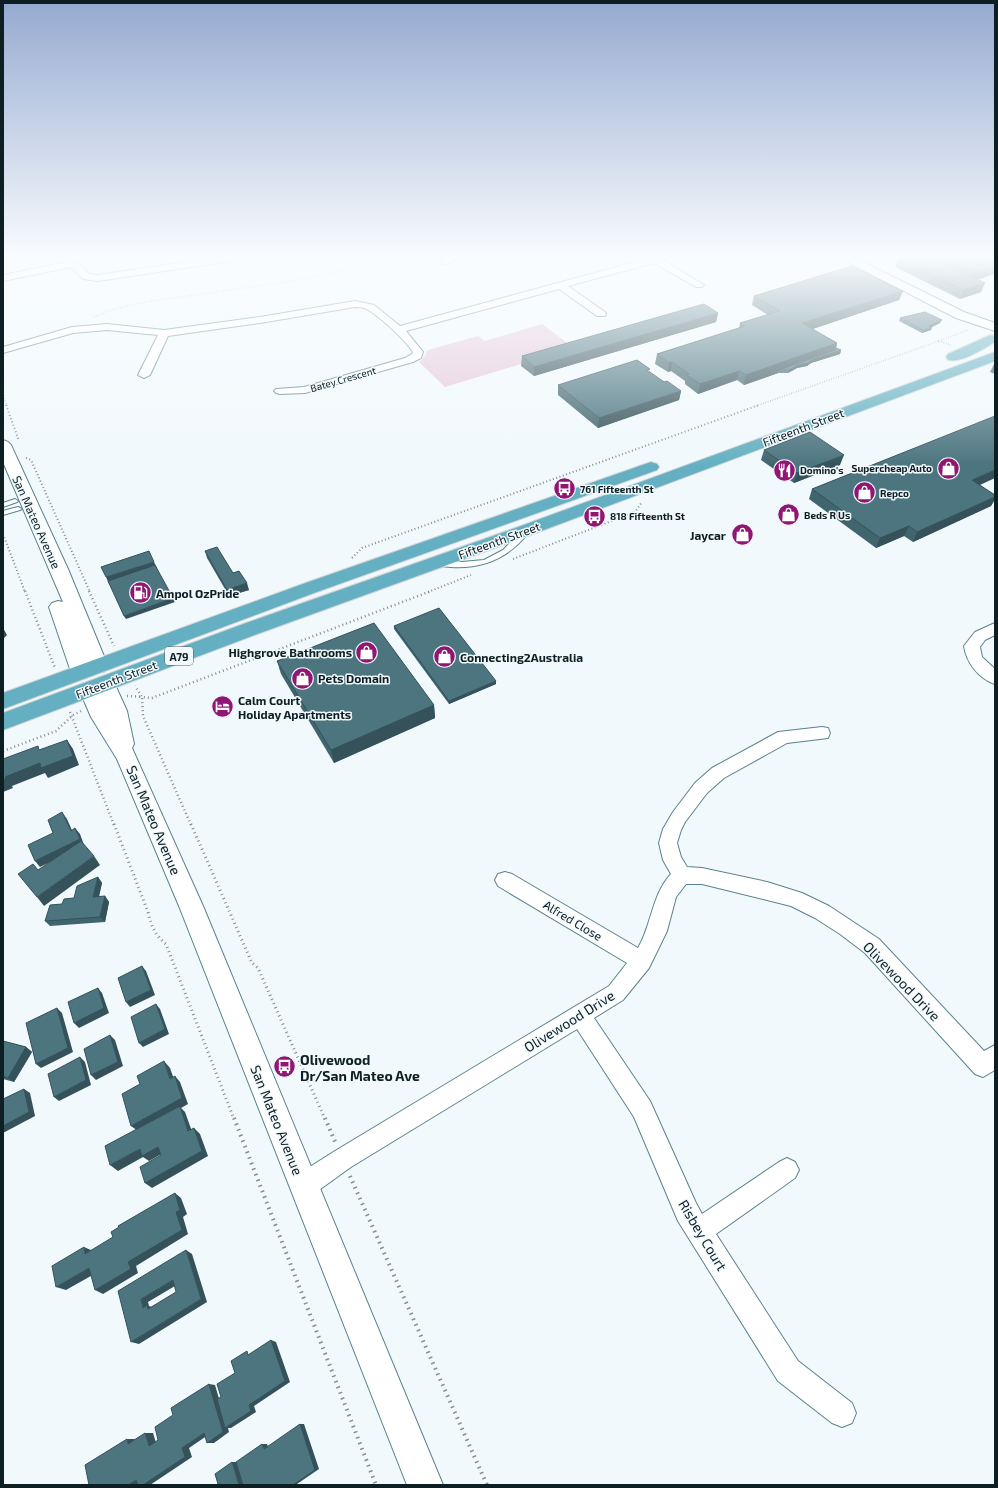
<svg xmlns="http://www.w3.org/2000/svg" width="998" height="1488" font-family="'Exo 2',sans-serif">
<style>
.green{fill:#e5c8da}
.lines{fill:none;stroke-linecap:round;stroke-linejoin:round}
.service-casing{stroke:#59828d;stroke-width:2}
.minor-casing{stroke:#59828d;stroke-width:2}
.tertiary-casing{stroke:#59828d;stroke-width:2}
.trunk-casing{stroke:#cfd2d3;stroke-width:2}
.path-far4{stroke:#828e92;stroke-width:1.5;stroke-dasharray:0.5 2;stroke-linecap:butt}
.path-far3{stroke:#828e92;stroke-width:2;stroke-dasharray:1 2.5;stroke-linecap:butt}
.path-far2{stroke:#828e92;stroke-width:2.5;stroke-dasharray:1 3;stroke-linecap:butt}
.path-far1{stroke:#828e92;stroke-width:3;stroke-dasharray:1 3.5;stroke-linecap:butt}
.path{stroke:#828e92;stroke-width:4;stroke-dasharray:1.5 4.5;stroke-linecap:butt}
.service{fill:#fff;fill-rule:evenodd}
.minor{fill:#fff;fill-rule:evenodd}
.tertiary{fill:#fff;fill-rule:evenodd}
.trunk{fill:#64b0c2;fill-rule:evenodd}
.wall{fill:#41656e}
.shaded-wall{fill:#35525a}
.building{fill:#4c7580;stroke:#35525a;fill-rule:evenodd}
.labels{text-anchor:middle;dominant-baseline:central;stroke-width:3;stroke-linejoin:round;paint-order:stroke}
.far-street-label{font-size:10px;fill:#0e1f23;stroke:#f1f9fc}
.far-poi-label{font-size:10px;font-weight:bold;fill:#0e1f23;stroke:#f1f9fc;text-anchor:start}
.shield{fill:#f1f9fc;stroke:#526064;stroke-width:1}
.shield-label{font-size:11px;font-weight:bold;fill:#0e1f23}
.street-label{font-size:12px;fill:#0e1f23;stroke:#f1f9fc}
.poi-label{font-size:12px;font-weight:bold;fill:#0e1f23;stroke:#f1f9fc;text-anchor:start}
.near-street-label{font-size:14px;fill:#0e1f23;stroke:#f1f9fc}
.near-poi-label{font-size:14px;font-weight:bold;fill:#0e1f23;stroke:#f1f9fc;text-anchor:start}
</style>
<rect width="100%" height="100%" fill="#f1f9fc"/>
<path class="green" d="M 542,324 L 574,348 L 445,387 L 419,362 L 425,356 L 428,350 L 478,336 L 485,341 Z"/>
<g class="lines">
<defs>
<g id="service">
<path d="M 15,499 L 18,501 L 17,502 L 3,507 L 3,503 Z"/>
<path d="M 18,507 L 22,509 L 20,510 L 3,515 L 3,511 Z"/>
<path d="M 522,530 L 528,530 L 529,532 C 509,558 483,569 451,567 C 445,566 437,567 433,563 L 437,561 L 462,562 L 484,560 L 503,550 Z"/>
</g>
<g id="minor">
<path d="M 217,257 L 242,257 L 238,260 L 98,281 L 83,279 L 71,267 L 3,281 L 3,275 L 71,261 L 79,263 L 89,274 L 98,275 Z"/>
<path d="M 446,257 L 458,257 L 448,264 L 442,264 L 440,262 Z"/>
<path d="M 653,257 L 669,257 L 663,260 L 704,285 L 702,287 L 696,287 L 654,263 L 568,286 L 605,312 L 606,314 L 605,316 L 597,316 L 559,289 L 406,331 L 423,352 L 421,358 L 413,362 L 305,393 L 280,394 L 276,393 L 274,391 L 276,389 L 304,387 L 405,358 L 412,354 L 413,352 C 405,340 377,313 364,308 C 361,307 358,307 355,307 L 260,323 L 168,336 L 150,375 L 144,378 L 138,375 L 158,335 L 107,330 L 73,333 L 3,353 L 3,347 L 72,327 L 107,324 L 164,330 L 260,317 L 355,301 L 374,305 L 400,326 Z"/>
<path d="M 995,623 L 995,635 L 985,640 L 980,647 L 982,657 L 995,669 L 995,684 C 979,679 966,662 964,646 L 975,632 Z"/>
<path d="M 822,727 L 828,728 L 830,733 L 828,738 L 787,743 L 724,778 L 707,793 L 685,822 L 681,830 L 677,843 L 681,857 L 687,867 L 702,868 L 767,882 L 802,893 L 829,906 L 879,939 L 984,1051 L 995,1045 L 995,1070 L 983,1077 L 975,1074 L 865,953 L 840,934 L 815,918 L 791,906 L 702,884 L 686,884 L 676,897 L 667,931 L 649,968 L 623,1000 L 594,1018 L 650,1101 L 696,1203 L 702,1214 L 779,1162 L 787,1158 L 795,1162 L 799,1170 L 795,1178 L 716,1234 L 798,1361 L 852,1403 L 856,1413 L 852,1423 L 842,1427 L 832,1423 L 778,1381 L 678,1221 L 634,1117 L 577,1029 L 351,1167 L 312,1195 L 303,1198 L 294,1195 L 291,1186 L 294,1177 L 335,1151 L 609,986 L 627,963 L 498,886 L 495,880 L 498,874 L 505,872 L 512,874 L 638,948 C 652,924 652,894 671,874 L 663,860 L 659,843 L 663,829 L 673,812 L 695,783 L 712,768 L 778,732 Z"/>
</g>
<g id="tertiary">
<path d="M 838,257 L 853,257 L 964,312 L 995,323 L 995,331 L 956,318 Z"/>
<path d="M 3,440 L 8,442 L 11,445 L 68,569 L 108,666 L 105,671 L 98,673 L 91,671 L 89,668 L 91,672 L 88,677 L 81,679 L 74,677 L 71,672 L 49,607 L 52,603 L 58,601 L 63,602 L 3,462 Z"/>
<path d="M 105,676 L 112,678 L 127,711 L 134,744 L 132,748 L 203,906 L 443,1485 L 407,1485 L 179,906 L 117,759 L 91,717 L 79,689 L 82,684 L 89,682 L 95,684 L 98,678 Z"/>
</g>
<g id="trunk">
<path d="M 990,335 L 995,336 L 995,342 C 983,349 962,363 948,360 L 946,357 L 948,354 Z"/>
<path d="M 995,352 L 995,361 L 533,534 L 260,633 L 3,730 L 3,713 L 246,623 L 521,526 Z"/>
<path d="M 651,462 L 657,464 L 659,467 L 657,470 L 314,593 L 3,709 L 3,693 L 300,585 Z"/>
</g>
</defs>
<use href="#service" class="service-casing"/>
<use href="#minor" class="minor-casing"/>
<use href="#tertiary" class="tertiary-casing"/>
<use href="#trunk" class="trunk-casing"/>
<g class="path-far4">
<path d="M 823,257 L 834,263"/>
<path d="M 94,317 L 111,310 L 145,302 L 299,280 L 348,269 L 377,257"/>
<path d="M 951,345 L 939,341 L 968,330"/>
<path d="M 3,396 L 7,406"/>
<path d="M 756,406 L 939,341"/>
</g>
<g class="path-far3">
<path d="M 6,405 L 19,441"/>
<path d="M 26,458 L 31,460 L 90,592"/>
<path d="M 3,534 L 25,592"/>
<path d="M 352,558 L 362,548 L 759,405"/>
<path d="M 513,559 L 635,512 L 642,502"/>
<path d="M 428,592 L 471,575"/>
</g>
<g class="path-far2">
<path d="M 25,591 L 55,668"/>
<path d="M 89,591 L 114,646"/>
<path d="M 127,696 L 142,697 L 135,686"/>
<path d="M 70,712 L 114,825"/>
<path d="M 3,751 L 56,731 L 73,715 L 81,711"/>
<path d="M 191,825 L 143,716 L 142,697 L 152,698 L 431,591"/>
</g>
<g class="path-far1">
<path d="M 114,824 L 148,912 C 152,927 154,934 166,944 L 234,1119"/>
<path d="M 191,824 L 252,963 L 258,968 L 325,1119"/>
</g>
<g class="path">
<path d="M 234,1118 L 376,1485"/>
<path d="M 325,1118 L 336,1144"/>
<path d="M 350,1176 L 487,1485"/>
</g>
<use href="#service" class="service"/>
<use href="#minor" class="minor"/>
<use href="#tertiary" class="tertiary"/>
<use href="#trunk" class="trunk"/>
</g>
<g class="wall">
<path d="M 937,257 L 994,274 L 977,280 L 981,292 L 960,299 L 895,267 L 898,258 L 936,260 Z"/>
<path d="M 903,291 L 899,300 L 812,329 L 837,343 L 836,348 L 841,350 L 840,354 L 811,363 L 807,366 L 797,368 L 788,373 L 778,373 L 744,385 L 737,380 L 698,394 L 685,384 L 685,381 L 671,371 L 668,372 L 655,364 L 657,354 L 739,328 L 740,323 L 768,315 L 752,305 L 754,296 Z"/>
<path d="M 718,313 L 716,322 L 534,376 L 521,366 L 522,356 Z"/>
<path d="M 900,318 L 940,323 L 932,327 L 931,330 L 922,333 L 899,321 Z"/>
<path d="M 995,362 L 995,374 L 990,372 Z"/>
<path d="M 650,372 L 664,382 L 681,391 L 679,400 L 598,428 L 558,395 L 558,385 Z"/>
<path d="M 764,450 L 840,465 L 794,483 L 761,460 Z"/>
<path d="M 979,485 L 995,495 L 995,499 L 991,506 L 913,542 L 904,536 L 876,548 L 809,499 L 812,489 Z"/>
<path d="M 205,551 L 233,573 L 249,590 L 229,596 L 207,558 Z"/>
<path d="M 394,626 L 496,684 L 449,704 L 394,629 Z"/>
<path d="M 277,661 L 434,705 L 435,718 L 334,763 L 281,674 Z"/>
<path d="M 98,877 L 102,883 L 99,897 L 105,896 L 109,902 L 105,922 L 50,926 L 45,921 L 62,904 L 74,898 Z"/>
<path d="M 3,1041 L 26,1047 L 32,1052 L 14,1082 L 3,1079 Z"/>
</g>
<g class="shaded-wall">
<path d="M 995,266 L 995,272 L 994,274 L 969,282 L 973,273 Z"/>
<path d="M 985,283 L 981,292 L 960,299 L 963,290 Z"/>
<path d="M 903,291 L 899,300 L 804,332 L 802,323 Z"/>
<path d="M 718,313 L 716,322 L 534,376 L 534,367 Z"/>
<path d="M 942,320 L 940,323 L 930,328 L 932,327 L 931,330 L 922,333 L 923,330 L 929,326 Z"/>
<path d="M 837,343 L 835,353 L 841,350 L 840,354 L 811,363 L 807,366 L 797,368 L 788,373 L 789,370 L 779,370 L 778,373 L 744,385 L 746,375 Z"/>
<path d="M 672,362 L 671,371 L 668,372 L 669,363 Z"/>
<path d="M 739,371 L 737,380 L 698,394 L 700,384 Z"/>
<path d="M 681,391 L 679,400 L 598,428 L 599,418 Z"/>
<path d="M 844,455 L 840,465 L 794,483 L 797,473 Z"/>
<path d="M 995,470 L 995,478 L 967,491 L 972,480 Z"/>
<path d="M 995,497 L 995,499 L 991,506 L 913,542 L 917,532 Z"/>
<path d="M 909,526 L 904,536 L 876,548 L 880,538 Z"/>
<path d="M 154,562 L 157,568 L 109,584 L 106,577 Z"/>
<path d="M 247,583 L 249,590 L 229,596 L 227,590 Z"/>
<path d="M 173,598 L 175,602 L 126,619 L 124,616 Z"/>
<path d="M 3,628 L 7,635 L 3,639 Z"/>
<path d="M 496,681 L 496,684 L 449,704 L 449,701 Z"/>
<path d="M 434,705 L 435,718 L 334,763 L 331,750 Z"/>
<path d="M 67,740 L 73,749 L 79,765 L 48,778 L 45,773 L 12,786 L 13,788 L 3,792 L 3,780 L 5,777 Z"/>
<path d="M 62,812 L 67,819 L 75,837 L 71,831 Z"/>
<path d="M 75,828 L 80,834 L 84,845 L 40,867 L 35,861 Z"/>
<path d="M 94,856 L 100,865 L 44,906 L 37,897 Z"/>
<path d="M 98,877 L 102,883 L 97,903 L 93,897 Z"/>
<path d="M 105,896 L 109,902 L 105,922 L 100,917 Z"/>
<path d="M 142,966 L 146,971 L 155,995 L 130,1007 L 126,1002 Z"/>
<path d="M 98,988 L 102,993 L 109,1013 L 79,1028 L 74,1023 Z"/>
<path d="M 156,1004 L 160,1009 L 169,1034 L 143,1047 L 139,1043 Z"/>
<path d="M 57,1008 L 62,1013 L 73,1052 L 41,1068 L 36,1064 Z"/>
<path d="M 110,1035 L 115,1040 L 123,1066 L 96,1080 L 91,1075 Z"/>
<path d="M 26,1047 L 32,1052 L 14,1082 L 8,1078 Z"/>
<path d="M 80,1057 L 85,1062 L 91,1085 L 59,1101 L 54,1097 Z"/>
<path d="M 164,1061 L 170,1068 L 176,1085 L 170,1079 Z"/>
<path d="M 175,1076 L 180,1082 L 188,1104 L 181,1108 L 185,1112 L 194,1137 L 188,1131 L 138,1131 L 131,1126 Z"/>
<path d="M 24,1089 L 30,1093 L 35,1116 L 3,1133 L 3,1126 Z"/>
<path d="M 194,1128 L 200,1134 L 208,1156 L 152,1188 L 145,1183 Z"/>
<path d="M 158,1147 L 165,1152 L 149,1161 L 143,1157 L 118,1171 L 110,1165 L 140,1149 Z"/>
<path d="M 175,1193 L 181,1198 L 187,1214 L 183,1217 L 188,1234 L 136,1266 L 138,1273 L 103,1294 L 95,1290 L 128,1262 L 176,1212 Z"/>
<path d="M 84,1247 L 93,1251 L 85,1254 Z"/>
<path d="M 186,1250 L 192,1254 L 207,1302 L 139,1344 L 131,1342 L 201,1299 Z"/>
<path d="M 89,1268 L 98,1272 L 66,1290 L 56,1287 Z"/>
<path d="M 173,1280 L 180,1283 L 148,1302 L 149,1306 L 154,1308 L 155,1312 L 143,1308 L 141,1299 Z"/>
<path d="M 271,1340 L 276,1342 L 290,1382 L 254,1406 L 256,1412 L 231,1428 L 228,1428 L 229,1432 L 214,1443 L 207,1443 L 209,1384 L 215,1385 L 227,1426 L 249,1405 Z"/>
<path d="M 300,1424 L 304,1424 L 319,1469 L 297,1484 L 297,1485 L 293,1485 Z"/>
<path d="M 145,1433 L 153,1433 L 157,1446 L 149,1446 Z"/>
<path d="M 204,1433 L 211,1433 L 189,1448 L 192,1457 L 150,1485 L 143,1485 L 182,1448 Z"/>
<path d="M 127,1439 L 135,1439 L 136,1444 L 128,1444 Z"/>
<path d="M 262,1444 L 267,1444 L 269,1449 L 264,1449 Z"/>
<path d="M 232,1462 L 238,1462 L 245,1485 L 239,1485 Z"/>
<path d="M 145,1479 L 135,1485 L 128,1485 L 136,1480 Z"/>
</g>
<g class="building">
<path d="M 899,257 L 931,257 L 985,283 L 963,290 L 898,258 Z"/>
<path d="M 937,257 L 982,257 L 995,263 L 995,266 L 973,273 Z"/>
<path d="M 852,266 L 903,291 L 802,323 L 837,343 L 746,375 L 739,371 L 700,384 L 686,375 L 689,374 L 672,362 L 669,363 L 657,354 L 745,326 L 740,323 L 780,311 L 754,296 Z"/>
<path d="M 704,304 L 718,313 L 534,367 L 522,356 Z"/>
<path d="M 925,312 L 942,320 L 929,326 L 932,327 L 923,330 L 900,318 Z"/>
<path d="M 836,348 L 841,350 L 812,360 L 808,363 L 798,365 L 789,370 L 779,370 L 835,350 Z"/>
<path d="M 637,360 L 650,369 L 647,370 L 664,382 L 667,381 L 681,391 L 599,418 L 558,385 Z"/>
<path d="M 995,416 L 995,470 L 972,480 L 995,495 L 995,497 L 917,532 L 909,526 L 880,538 L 812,489 Z"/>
<path d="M 810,432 L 844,455 L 797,473 L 764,450 Z"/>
<path d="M 217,547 L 233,573 L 239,571 L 247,583 L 227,590 L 205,551 Z"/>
<path d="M 149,551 L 154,562 L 106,577 L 101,567 Z"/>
<path d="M 155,565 L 173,598 L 124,616 L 108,581 Z"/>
<path d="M 439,608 L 496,681 L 449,701 L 394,626 Z"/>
<path d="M 374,623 L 434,705 L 331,750 L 277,661 Z"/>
<path d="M 67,740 L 73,756 L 41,768 L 40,763 L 5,777 L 6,779 L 3,780 L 3,759 L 38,746 L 39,750 Z"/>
<path d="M 62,812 L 71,831 L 75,828 L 80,839 L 35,861 L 28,845 L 53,833 L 48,820 Z"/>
<path d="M 81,841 L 94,856 L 37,897 L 18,874 L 33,864 L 38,870 Z"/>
<path d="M 98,877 L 93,897 L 105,896 L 100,917 L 45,921 L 50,905 L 62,904 L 64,899 L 74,898 L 77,886 Z"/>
<path d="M 142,966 L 151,990 L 126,1002 L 118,978 Z"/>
<path d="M 98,988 L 104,1008 L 74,1023 L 68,1002 Z"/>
<path d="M 156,1004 L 165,1029 L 139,1043 L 131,1017 Z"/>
<path d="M 57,1008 L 68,1048 L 36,1064 L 26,1023 Z"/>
<path d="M 110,1035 L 118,1062 L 91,1075 L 84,1049 Z"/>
<path d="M 3,1041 L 26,1047 L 8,1078 L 3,1076 Z"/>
<path d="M 80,1057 L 86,1080 L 54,1097 L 48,1074 Z"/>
<path d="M 164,1061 L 170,1079 L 175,1076 L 182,1098 L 131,1126 L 122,1094 L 140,1084 L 137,1076 Z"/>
<path d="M 24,1089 L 29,1112 L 3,1126 L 3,1099 Z"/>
<path d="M 180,1106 L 188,1131 L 194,1128 L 202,1151 L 145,1183 L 140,1167 L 161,1155 L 158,1147 L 142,1156 L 140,1149 L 110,1165 L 105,1146 Z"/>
<path d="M 175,1193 L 180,1210 L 176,1212 L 182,1230 L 128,1262 L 131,1269 L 95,1290 L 89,1268 L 56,1287 L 52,1266 L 84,1247 L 85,1254 L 113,1237 L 111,1232 L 119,1227 L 118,1226 Z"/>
<path d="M 186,1250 L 201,1299 L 131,1342 L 118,1291 ZM 173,1280 L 176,1292 L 148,1309 L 147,1305 L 143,1308 L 141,1299 Z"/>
<path d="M 271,1340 L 285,1381 L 249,1405 L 251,1411 L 225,1428 L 217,1399 L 221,1397 L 217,1384 L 235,1373 L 231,1361 L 247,1351 L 248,1355 Z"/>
<path d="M 209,1384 L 223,1432 L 207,1443 L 204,1433 L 182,1448 L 185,1457 L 143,1485 L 138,1485 L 136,1480 L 128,1485 L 89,1485 L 85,1465 L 127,1439 L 128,1444 L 145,1433 L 149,1446 L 158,1440 L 155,1427 L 173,1415 L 171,1408 Z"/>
<path d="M 300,1424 L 315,1470 L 293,1485 L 243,1485 L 236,1462 L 262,1444 L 264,1449 Z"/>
<path d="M 232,1462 L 239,1485 L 216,1485 L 218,1484 L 215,1474 Z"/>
</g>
<linearGradient id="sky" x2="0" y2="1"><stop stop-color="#95a9d0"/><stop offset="0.55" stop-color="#f9fcfe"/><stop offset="1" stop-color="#f9fcfe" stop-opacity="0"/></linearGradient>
<rect width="998" height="466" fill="url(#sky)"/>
<defs>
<symbol id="shop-disc" viewBox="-11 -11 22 22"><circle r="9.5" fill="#911573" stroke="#f1f9fc"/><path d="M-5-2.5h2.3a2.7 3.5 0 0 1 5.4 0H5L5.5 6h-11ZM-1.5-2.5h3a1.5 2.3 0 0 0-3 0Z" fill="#fff"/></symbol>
<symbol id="restaurant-disc" viewBox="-11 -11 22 22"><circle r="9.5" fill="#911573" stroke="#f1f9fc"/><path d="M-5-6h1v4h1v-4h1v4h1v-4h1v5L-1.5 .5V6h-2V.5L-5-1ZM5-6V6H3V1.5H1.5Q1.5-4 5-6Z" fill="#fff"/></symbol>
<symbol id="bus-disc" viewBox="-11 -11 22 22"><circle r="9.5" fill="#911573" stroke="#f1f9fc"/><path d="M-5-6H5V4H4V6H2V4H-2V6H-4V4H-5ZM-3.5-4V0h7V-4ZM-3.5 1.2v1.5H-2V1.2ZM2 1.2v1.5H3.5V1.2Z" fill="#fff"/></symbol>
<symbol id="fuel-disc" viewBox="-11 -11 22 22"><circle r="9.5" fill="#911573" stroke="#f1f9fc"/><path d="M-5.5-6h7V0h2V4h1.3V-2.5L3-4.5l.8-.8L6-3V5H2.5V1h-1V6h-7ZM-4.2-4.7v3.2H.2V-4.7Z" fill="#fff"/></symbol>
<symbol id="hotel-disc" viewBox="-11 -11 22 22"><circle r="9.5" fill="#911573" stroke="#f1f9fc"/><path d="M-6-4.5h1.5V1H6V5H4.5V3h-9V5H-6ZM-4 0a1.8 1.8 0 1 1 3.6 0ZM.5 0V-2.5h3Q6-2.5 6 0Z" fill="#fff"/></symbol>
</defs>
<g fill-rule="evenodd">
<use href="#shop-disc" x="936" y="456" width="25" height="25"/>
<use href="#restaurant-disc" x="772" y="458" width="25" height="25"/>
<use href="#bus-disc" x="552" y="476" width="25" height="25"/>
<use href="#shop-disc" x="852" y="480" width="25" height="25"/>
<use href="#shop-disc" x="776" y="502" width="25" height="25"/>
<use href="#bus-disc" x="582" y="504" width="25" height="25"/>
<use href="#shop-disc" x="730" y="522" width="25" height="25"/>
<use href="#fuel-disc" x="128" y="580" width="25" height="25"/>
<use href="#shop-disc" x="354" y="640" width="25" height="25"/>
<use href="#shop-disc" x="432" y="644" width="25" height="25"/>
<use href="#shop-disc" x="290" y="666" width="25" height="25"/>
<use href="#hotel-disc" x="210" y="694" width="25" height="25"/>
<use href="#bus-disc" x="272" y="1054" width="25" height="25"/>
</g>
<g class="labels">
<g class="far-street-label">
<text transform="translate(343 379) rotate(-16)">Batey Crescent</text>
</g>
<g class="far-poi-label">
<text x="932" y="468" text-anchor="end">Supercheap Auto</text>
<text x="800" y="470">Domino's</text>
<text x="580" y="489">761 Fifteenth St</text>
<text x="880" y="493">Repco</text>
<text x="804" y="515">Beds R Us</text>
<text x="610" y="516">818 Fifteenth St</text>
</g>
<rect class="shield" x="165" y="647" width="28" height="18" rx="3"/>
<g class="shield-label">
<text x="179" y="656">A79</text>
</g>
<g class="street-label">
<text transform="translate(803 427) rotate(-21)">Fifteenth Street</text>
<text transform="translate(37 522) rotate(66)">San Mateo Avenue</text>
<text transform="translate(499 540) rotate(-20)">Fifteenth Street</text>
<text transform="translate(116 679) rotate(-21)">Fifteenth Street</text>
<text transform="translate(573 920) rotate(31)">Alfred Close</text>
</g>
<g class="poi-label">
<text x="726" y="535" text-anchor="end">Jaycar</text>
<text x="156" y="593">Ampol OzPride</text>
<text x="352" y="652" text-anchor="end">Highgrove Bathrooms</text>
<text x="460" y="657">Connecting2Australia</text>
<text x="318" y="678">Pets Domain</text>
<text x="238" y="700">Calm Court<tspan x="238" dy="14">Holiday Apartments</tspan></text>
</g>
<g class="near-street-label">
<text transform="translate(154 820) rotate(67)">San Mateo Avenue</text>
<text transform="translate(902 981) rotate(46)">Olivewood Drive</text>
<text transform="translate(569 1021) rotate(-32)">Olivewood Drive</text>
<text transform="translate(277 1120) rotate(68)">San Mateo Avenue</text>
<text transform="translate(703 1235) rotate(59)">Risbey Court</text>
</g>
<g class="near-poi-label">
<text x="300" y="1059">Olivewood<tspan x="300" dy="16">Dr/San Mateo Ave</tspan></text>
</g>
</g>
<rect width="998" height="1488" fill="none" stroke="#0e1f23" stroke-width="8"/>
</svg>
